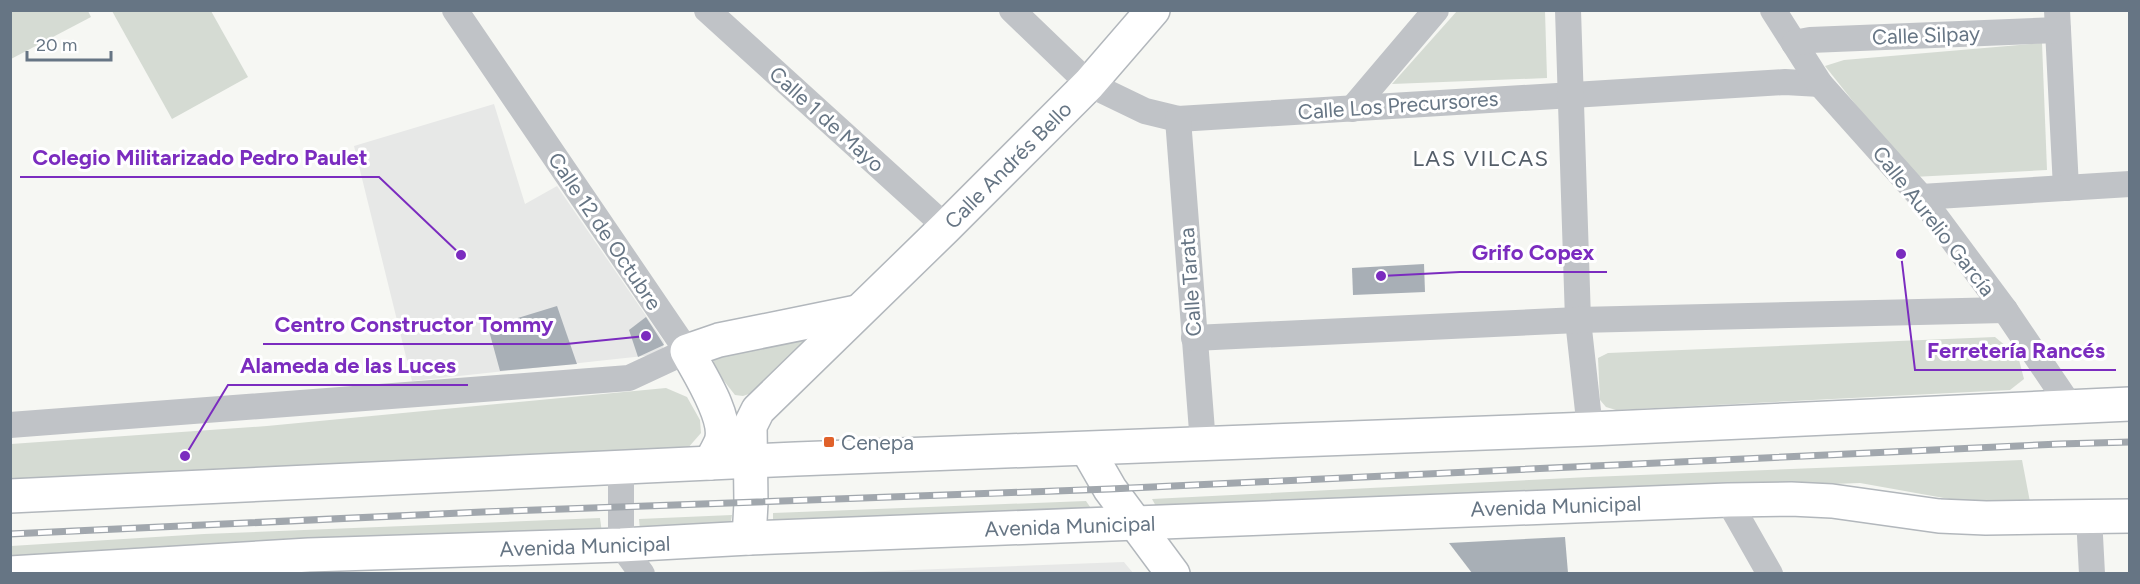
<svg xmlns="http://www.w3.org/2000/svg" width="2140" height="584" font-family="Figtree,sans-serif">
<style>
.built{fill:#e7e8e7}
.green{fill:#d5dbd3}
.building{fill:#a8afb6}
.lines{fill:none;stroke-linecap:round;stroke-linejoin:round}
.secondary-casing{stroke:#b2b7bc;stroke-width:36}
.street{stroke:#c0c3c7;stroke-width:26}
.secondary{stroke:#fff;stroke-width:33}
.rail-casing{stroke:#a1a7ad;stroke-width:7}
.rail{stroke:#fff;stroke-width:4.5;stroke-dasharray:14;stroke-linecap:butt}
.poi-dot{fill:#e0612a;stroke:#fff;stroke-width:2}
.labels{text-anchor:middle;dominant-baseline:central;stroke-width:6;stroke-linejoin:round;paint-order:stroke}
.street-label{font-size:21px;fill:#667584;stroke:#fff}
.poi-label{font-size:21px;fill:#667584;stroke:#fff;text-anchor:start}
.neighbourhood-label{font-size:22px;letter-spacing:1.5px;fill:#545e69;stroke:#fff}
.leader{fill:none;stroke:#7b2cbf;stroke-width:2}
.callout-dot{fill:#7b2cbf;stroke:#fff;stroke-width:2}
.callout-label{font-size:22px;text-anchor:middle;font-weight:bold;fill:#7b2cbf;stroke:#fff;stroke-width:6;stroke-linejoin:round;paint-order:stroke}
</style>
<rect width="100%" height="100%" fill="#f6f7f3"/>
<g class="built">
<path d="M 494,104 L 525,204 L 557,186 L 664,342 L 662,354 L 412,381 L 354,146 Z"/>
<path d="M 1124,562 L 1133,573 L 832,573 Z"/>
</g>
<g class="green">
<path d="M 11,10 L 88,11 L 91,17 L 11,59 Z"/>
<path d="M 112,11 L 211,11 L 248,77 L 172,119 Z"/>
<path d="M 1457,11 L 1545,11 L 1547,78 L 1392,84 Z"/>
<path d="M 2042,43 L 2047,170 L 1913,177 L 1825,66 L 1844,60 Z"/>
<path d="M 805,336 L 807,341 L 749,394 L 743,396 L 735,395 L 713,367 L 714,358 Z"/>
<path d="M 1995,337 L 2018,356 L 2024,379 L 2010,390 L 1616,410 L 1606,407 L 1600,400 L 1598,358 L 1608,353 Z"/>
<path d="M 666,388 L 687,397 L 700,420 L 701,433 L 687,449 L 11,484 L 11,444 L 267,426 Z"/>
<path d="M 2022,460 L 2030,502 L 1955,500 L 1860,483 L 1157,508 L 1152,499 L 1590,477 Z"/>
<path d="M 1086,501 L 1095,514 L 773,524 L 773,513 Z"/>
<path d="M 732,515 L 730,527 L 640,530 L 639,519 Z"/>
<path d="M 600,518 L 602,533 L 11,558 L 11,546 L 204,534 Z"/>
</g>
<g class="building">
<path d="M 1424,264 L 1425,292 L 1353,295 L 1352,268 Z"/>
<path d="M 557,306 L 577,364 L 500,371 L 488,327 Z"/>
<path d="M 646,317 L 664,345 L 638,357 L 629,330 Z"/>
<path d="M 1565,537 L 1568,573 L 1472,573 L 1449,543 Z"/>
</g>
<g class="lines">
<defs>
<g id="secondary">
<path d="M 1087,449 L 1110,489 L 1173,574"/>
<path d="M 710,463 C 714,456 718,449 721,442 C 729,418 698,372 687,351 L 719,340 L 857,312"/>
<path d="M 10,496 L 796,459 L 1590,429 L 2130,404"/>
<path d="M 749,538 L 751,503 L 750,426 L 758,410 L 946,227 L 1089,84 L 1153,10"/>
<path d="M 10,573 L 309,555 L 621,545 L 749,538 L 1728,500 L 1791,499 L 1832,501 L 1939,516 L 1986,518 L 2130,516"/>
</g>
</defs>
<use href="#secondary" class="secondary-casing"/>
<g class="street">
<path d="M 707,10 L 946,227"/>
<path d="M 1012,10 L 1089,84 L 1145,111 L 1178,119 L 1785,82 L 1820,84"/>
<path d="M 1568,10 L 1578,320 L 1590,429"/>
<path d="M 1773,10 L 1820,84 L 1921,197 L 2005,310 L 2070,406"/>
<path d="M 2057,10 L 2066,188"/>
<path d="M 1794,43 L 1810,40 L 2058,30"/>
<path d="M 1352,109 L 1436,10"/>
<path d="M 1178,119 L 1203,444"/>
<path d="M 1921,197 L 2130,184"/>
<path d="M 1194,338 L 1578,320 L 2005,310"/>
<path d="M 10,425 L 629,378 L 687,351 L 455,10"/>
<path d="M 621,468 L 621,545 L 642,574"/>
<path d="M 1728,500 L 1770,574"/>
<path d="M 2089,517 L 2092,574"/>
</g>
<use href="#secondary" class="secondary"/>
<defs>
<path id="rail" d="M 10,534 L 482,512 L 1110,489 L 2059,444 L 2130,442"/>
</defs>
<use href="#rail" class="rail-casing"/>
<use href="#rail" class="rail"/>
</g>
<rect class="poi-dot" x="823" y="436" width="12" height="12" rx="3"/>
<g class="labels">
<g class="street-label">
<text transform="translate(1926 35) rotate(-2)">Calle Silpay</text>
<text transform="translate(1398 105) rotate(-4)">Calle Los Precursores</text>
<text transform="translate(827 119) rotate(42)">Calle 1 de Mayo</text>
<text transform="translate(1008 165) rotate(-45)">Calle Andrés Bello</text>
<text transform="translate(1934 221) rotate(52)">Calle Aurelio García</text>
<text transform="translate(605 231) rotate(56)">Calle 12 de Octubre</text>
<text transform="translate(1190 282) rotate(-94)">Calle Tarata</text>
<text transform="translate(1556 506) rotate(-2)">Avenida Municipal</text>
<text transform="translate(1070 526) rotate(-2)">Avenida Municipal</text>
<text transform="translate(585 546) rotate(-2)">Avenida Municipal</text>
</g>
<g class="poi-label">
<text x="841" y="442">Cenepa</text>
</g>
<g class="neighbourhood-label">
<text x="1481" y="158">LAS VILCAS</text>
</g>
</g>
<path class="leader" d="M461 255L379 177H20M1381 276L1460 272H1607M646 336L566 344H263M1901 254L1915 370H2116M185 456L228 385H468"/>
<g class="callout-dot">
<circle cx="461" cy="255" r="6"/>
<circle cx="1381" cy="276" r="6"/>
<circle cx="646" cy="336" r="6"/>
<circle cx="1901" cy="254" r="6"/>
<circle cx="185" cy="456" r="6"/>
</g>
<g class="callout-label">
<text x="200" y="165">Colegio Militarizado Pedro Paulet</text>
<text x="1533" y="260">Grifo Copex</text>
<text x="414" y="332">Centro Constructor Tommy</text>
<text x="2016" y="358">Ferretería Rancés</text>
<text x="348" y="373">Alameda de las Luces</text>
</g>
<rect width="2140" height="584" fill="none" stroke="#667584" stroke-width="24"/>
<path d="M27 51v9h84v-9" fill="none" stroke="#667584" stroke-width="3"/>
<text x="36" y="51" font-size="18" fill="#667584" stroke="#ffffff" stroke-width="4.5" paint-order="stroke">20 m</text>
</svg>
